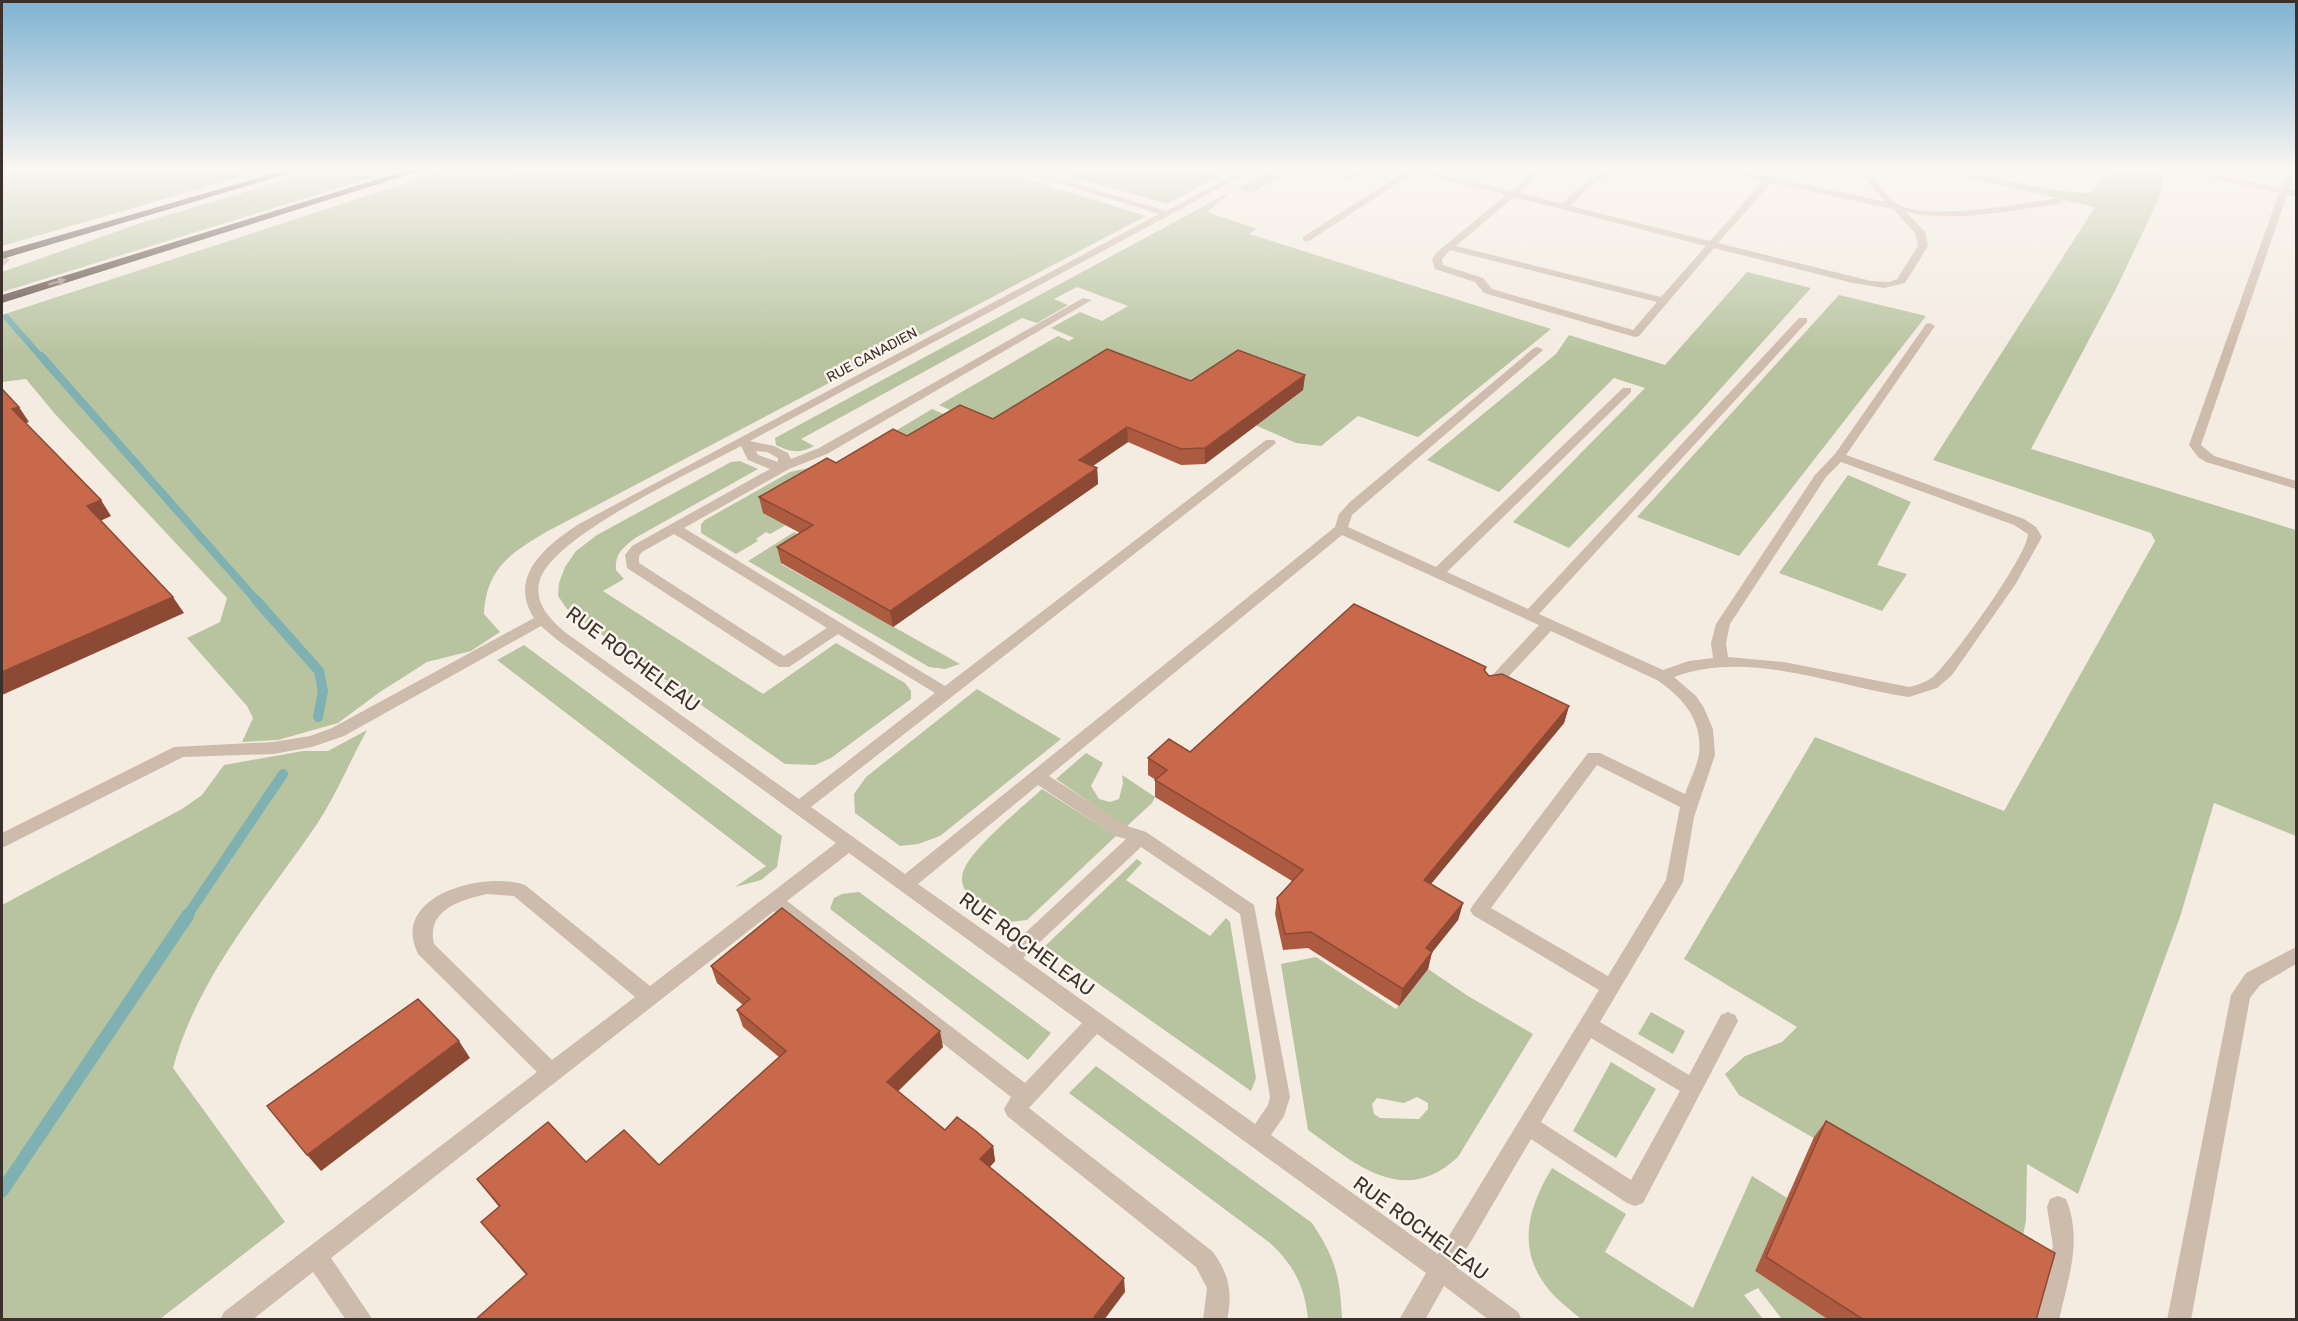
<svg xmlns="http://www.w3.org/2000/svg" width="2298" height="1321" font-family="Rubik,sans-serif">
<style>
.green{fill:#b8c4a0;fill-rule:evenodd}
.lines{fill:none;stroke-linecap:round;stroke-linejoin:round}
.stream-far3{stroke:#7fb0b2;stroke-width:6}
.stream-far2{stroke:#7fb0b2;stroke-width:8}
.stream-far1{stroke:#7fb0b2;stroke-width:10}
.stream{stroke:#7fb0b2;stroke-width:13}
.minor{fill:#cdbbac;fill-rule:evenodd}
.highway{fill:#5c4a42;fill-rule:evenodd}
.wall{fill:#ac5a40}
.shaded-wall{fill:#8c4a34}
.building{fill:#c8694b;stroke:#8c4a34;stroke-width:1.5}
.oneway{fill:#9c8e87}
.labels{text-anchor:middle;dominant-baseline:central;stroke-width:5;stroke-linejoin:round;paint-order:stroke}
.far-street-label{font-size:14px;fill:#3b302b;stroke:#fbf5ee}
.near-street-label{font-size:20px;fill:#3b302b;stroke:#fbf5ee}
</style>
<rect width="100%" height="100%" fill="#f4ebe1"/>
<g class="green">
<path d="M 2,168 L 271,168 L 2,246 Z"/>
<path d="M 327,168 L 403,168 L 2,292 L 2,272 L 144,222 Z"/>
<path d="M 452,168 L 990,168 L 1146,216 L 548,531 C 512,552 486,568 484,614 L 500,632 L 471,651 L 427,662 L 380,692 L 338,723 L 278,740 L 242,742 L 253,718 L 247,706 L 187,638 L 220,622 L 227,598 L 55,414 L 26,379 L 2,382 L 2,315 Z"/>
<path d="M 1042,168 L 1235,168 L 1167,204 Z"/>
<path d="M 1274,168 L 1296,168 L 1252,193 L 1237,189 Z"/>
<path d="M 1926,168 C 1982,168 2035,193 2092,193 L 2110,168 L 2163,168 L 2160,196 L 2117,287 L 2031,449 L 2296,530 L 2296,836 L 2214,803 L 2180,917 L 2078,1194 L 2027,1164 L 2026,1220 L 2019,1256 L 1739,1095 L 1725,1074 L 1745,1056 L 1782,1042 L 1797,1027 L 1684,959 L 1815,737 L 2004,811 L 2155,541 L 2151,533 L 1933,460 L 2095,207 Z"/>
<path d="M 1232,191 L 1207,212 L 1257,229 L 1249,234 L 1551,329 L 1418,437 L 1358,416 L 1321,446 L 1296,443 L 1191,397 L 1045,402 L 1030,396 L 983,425 L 939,405 L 1058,336 L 1069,341 L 1074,338 L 1051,328 L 1080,312 L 1102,321 L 1128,306 L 1077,287 L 1054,299 L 1068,305 L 1037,323 L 1022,318 L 801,439 L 814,446 C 800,454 789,452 776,445 L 775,438 Z"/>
<path d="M 1747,272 L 1811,288 L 1697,415 L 1569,548 L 1513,522 L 1645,388 L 1614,378 L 1499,492 L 1427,460 L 1556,354 L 1569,335 L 1665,365 Z"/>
<path d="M 1839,295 L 1926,316 L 1739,556 L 1637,517 Z"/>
<path d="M 932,409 L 960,421 L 909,451 L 882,439 Z"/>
<path d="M 845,460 L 786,525 L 770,534 L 766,532 L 756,539 L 758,541 L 736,554 L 701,533 L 701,524 L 705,520 L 790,472 Z"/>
<path d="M 740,461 L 758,469 L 635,538 C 623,548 615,553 616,570 L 624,579 L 603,591 L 763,694 L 836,643 L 905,683 L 911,691 L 911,699 L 831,758 L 815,765 L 785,764 L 578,618 L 567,609 L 558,596 L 559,583 L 565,567 L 576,551 L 597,535 L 731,462 Z"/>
<path d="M 1848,475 L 1911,502 L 1877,565 L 1907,574 L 1882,611 L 1779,573 Z"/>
<path d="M 794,532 L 813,544 L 781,564 L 960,664 L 945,669 L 929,667 L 748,561 Z"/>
<path d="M 524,645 L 782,836 L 777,867 L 761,880 L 735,887 L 766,866 L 497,660 Z"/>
<path d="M 977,689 L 1061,739 L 940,836 L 918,844 L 900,846 L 855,813 L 854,794 L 866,777 Z"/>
<path d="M 367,730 C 350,761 336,795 317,824 C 264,902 198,975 173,1068 L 285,1222 L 160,1319 L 2,1319 L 2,905 L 182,809 L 202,795 L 224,765 L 303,751 L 328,751 Z"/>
<path d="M 1086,753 L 1103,763 L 1091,786 L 1099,799 L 1110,802 L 1119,799 L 1123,783 L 1122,775 L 1155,797 L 1152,803 L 1126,827 L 1056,779 Z"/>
<path d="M 1042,789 L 1116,836 L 1027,920 L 1010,922 L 965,890 C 962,884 961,878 963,872 C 971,848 1022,808 1042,789 Z"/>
<path d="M 1137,859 L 1142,863 L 1126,880 L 1210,936 L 1226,918 L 1230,922 L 1256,1078 L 1251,1091 L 1045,946 Z"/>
<path d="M 859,892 L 1051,1033 L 1028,1060 L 830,909 L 834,898 L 842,894 Z"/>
<path d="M 1316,957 L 1396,1009 L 1428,969 L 1468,996 L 1533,1034 L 1458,1157 C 1403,1208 1356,1164 1308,1130 L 1281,964 ZM 1417,1097 L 1428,1103 L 1428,1109 L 1419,1119 L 1380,1118 L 1374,1114 L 1372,1104 L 1377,1098 L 1404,1103 Z"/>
<path d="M 1651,1012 L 1685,1031 L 1673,1054 L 1638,1034 Z"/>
<path d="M 1611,1062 L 1656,1089 L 1616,1158 L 1573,1131 Z"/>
<path d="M 1096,1066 L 1312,1223 C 1336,1259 1340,1277 1342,1319 L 1308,1319 C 1305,1287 1294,1265 1270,1243 L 1069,1093 Z"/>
<path d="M 1552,1168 L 1626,1214 L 1605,1252 L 1693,1308 L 1752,1176 L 1787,1198 L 1755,1271 L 1829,1319 L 1778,1319 L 1781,1318 L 1758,1288 L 1744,1295 L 1763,1319 L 1581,1319 C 1571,1310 1559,1302 1550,1291 C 1516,1251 1527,1209 1552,1168 Z"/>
</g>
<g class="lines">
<path class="stream-far3" d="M 6,317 L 42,358"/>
<path class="stream-far2" d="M 41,356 L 258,602"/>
<g class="stream-far1">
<path d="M 256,600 L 319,671 L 323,691 L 318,717"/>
<path d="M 187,916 L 283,774"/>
</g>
<path class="stream" d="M 2,1191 L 188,915"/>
<g class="minor">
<path d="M 1011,168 L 1023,168 L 1166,211 L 1247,168 L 1257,168 L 750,441 L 774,446 L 788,453 L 791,459 L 819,448 L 1083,298 L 1092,300 L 827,454 L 789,469 L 684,528 L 945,686 L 1266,440 L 1274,440 L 1276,443 L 811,807 L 905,874 L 1335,527 L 1339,514 L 1350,502 L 1534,348 L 1538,347 L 1543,350 L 1360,508 L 1352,515 L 1348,527 L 1436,567 L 1623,388 L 1631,388 L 1631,392 L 1447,572 L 1528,609 L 1799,318 L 1807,318 L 1807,322 L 1539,614 L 1663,670 L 1689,661 L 1713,658 L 1711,643 L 1716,624 L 1815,475 L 1835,454 L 1926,324 L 1930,323 L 1935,326 L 1846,455 L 2024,519 L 2036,527 L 2042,537 L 2015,585 L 1952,675 L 1937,688 L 1909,697 C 1834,686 1749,649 1674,677 L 1696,696 L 1704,708 L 1713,729 L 1715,755 L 1694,817 L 1683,882 L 1600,1022 L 1689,1075 L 1721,1015 L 1728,1012 L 1735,1015 L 1738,1021 L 1643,1203 L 1635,1206 L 1627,1203 L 1531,1139 L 1456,1267 L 1518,1312 L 1522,1320 L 1489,1320 L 1444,1286 L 1425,1320 L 1399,1320 L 1426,1273 L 1097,1034 L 1029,1108 L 1212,1251 C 1229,1273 1233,1293 1227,1320 L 1203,1320 L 1207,1288 L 1196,1267 L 1007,1116 L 1004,1109 L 1011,1097 L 774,911 L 331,1258 L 373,1320 L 346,1320 L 313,1272 L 252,1320 L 220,1320 L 224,1312 L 537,1072 L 418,954 C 389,895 485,871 525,885 L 650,986 L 836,843 L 556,639 L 541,626 L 344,736 L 312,747 L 273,754 L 183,757 L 2,848 L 2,833 L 174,747 L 273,742 L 310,736 L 332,728 L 534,618 C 507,576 547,545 579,524 L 1159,214 ZM 741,446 L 748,460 L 770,469 L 632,546 L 625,555 L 627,568 L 779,667 L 789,667 L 838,634 L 935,693 L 799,799 L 566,633 C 551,620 535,605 539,583 C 548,537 699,469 741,446 ZM 756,451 L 767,452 L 778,458 L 778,462 L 758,455 ZM 1841,462 L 2014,525 L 2028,534 C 2027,557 1953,658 1934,676 C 1927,682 1918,685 1909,687 L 1784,662 L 1728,657 L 1726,643 L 1730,624 L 1826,477 ZM 674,534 L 827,628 L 784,656 L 639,563 L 639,556 L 642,552 ZM 1342,535 L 1539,625 L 1485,683 L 1482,687 L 1485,691 L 1495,691 L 1551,631 L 1657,680 C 1682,697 1703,720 1699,754 C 1697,767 1689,782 1685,794 L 1600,753 L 1588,753 L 1473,905 L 1470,910 L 1473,915 L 1599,990 L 1438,1254 L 1271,1135 L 1284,1116 L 1290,1097 L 1254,905 L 1146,832 L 1127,826 L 1049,776 ZM 1597,765 L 1680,807 L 1666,880 L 1608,976 L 1491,908 ZM 1038,785 L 1115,836 L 1126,839 L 1009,948 L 918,884 ZM 1141,847 L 1240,914 L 1270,1097 L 1268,1105 L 1255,1124 L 1023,958 ZM 849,853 L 1082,1023 L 1025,1083 L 787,901 ZM 487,894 L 514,896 L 635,997 L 552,1060 L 434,944 C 426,910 460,900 487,894 ZM 1591,1038 L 1680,1091 L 1631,1180 L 1541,1122 Z"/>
<path d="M 1360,168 L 1370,168 L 1348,182 L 1342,182 L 1342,178 Z"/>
<path d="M 1404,168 L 1418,168 L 1511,191 L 1528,177 L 1496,168 L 1510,168 L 1533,173 L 1539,168 L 1548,168 L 1519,193 L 1562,204 C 1580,187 1597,168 1624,168 L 1594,183 L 1570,206 L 1710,241 L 1763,181 L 1712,168 L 1727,168 L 1886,202 L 1854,168 L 1863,168 C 1874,179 1885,196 1898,204 C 1925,222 2026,203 2059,198 L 2063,201 L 2059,204 C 2009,210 1956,223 1906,212 L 1925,232 L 1928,246 L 1905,283 L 1884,288 L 1853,283 L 1714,248 L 1639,336 L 1635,337 L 1484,293 L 1475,282 L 1435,269 L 1432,259 L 1437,252 L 1506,195 L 1415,172 L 1309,241 L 1303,241 L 1303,237 L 1407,170 ZM 1771,183 L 1893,209 L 1915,233 L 1918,246 L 1897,279 L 1890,282 L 1871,281 L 1718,243 ZM 1514,197 L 1706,246 L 1661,297 L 1456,246 ZM 1450,250 L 1657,302 L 1633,330 L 1492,289 L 1483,278 L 1443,265 L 1442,259 Z"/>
<path d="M 2288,168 L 2296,168 L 2289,190 L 2296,191 L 2296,197 L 2287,195 L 2201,445 L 2214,456 L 2296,481 L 2296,489 L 2206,462 L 2198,457 L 2189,445 L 2279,193 L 2207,177 L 2211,174 L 2281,188 Z"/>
<path d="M 2,254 L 10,260 L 2,267 Z"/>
<path d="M 2296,947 L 2296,964 L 2260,985 L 2250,998 L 2191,1320 L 2167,1320 L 2231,995 L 2246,973 Z"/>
<path d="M 2058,1196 L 2066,1199 C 2083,1241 2068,1278 2059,1320 L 2035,1320 L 2053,1246 L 2047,1207 L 2050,1199 Z"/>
</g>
<g class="highway">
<path d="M 292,168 L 307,168 L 2,259 L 2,252 Z"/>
<path d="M 414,168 L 429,168 L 2,303 L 2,295 Z"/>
</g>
</g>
<g class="wall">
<path d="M 1437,168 L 1464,168 L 1457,173 Z"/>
<path d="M 1305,375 L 1303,390 L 1205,464 L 1181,465 L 1128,442 L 1093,466 L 1097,468 L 1098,484 L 893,627 L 781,563 L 777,547 L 800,533 L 763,513 L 759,497 L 836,463 L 907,436 L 1191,381 Z"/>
<path d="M 1486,667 L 1485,671 L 1489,676 L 1569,706 L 1564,723 L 1431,884 L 1463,903 L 1458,920 L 1432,952 L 1428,969 L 1399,1006 L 1308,948 L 1283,950 L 1275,914 L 1277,898 L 1292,881 L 1155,797 L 1155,780 L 1156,780 L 1148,775 L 1148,758 L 1190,752 Z"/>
<path d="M 711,966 L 943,1047 L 898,1091 L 945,1130 L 993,1146 L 995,1161 L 990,1167 L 1125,1292 L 526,1275 L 481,1222 L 499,1207 L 477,1179 L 586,1162 L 659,1165 L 779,1057 L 743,1027 L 737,1010 L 743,1005 L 717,983 Z"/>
<path d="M 1826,1121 L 2036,1320 L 1829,1320 L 1755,1271 L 1814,1137 Z"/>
</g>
<g class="shaded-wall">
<path d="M 1458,168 L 1464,168 L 1457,173 Z"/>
<path d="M 1305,375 L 1303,390 L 1205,464 L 1205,448 Z"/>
<path d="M 19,407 L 29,422 L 23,424 L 12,409 Z"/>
<path d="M 1127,427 L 1128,442 L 1079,475 L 1079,460 Z"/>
<path d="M 1097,468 L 1098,484 L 893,627 L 890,611 Z"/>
<path d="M 101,500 L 111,516 L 98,522 L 87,506 Z"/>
<path d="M 173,597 L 184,613 L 2,695 L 2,672 Z"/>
<path d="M 1569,706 L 1564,723 L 1420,897 L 1424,880 Z"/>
<path d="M 1463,903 L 1458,920 L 1422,965 L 1426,948 Z"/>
<path d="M 1432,952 L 1428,969 L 1399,1006 L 1403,989 Z"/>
<path d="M 940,1031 L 943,1047 L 891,1098 L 887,1082 Z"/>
<path d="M 459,1041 L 470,1058 L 321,1171 L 307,1155 Z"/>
<path d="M 993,1146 L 995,1161 L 983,1174 L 980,1159 Z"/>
<path d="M 1124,1278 L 1125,1292 L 1104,1320 L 1092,1320 Z"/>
</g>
<g class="building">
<path d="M 1107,349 L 1191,381 L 1238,350 L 1305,375 L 1205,448 L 1181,449 L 1127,427 L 1079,460 L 1097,468 L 890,611 L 777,547 L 813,525 L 759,497 L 827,458 L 836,463 L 893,429 L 907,436 L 960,405 L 993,419 Z"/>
<path d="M 2,389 L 19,407 L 12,409 L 101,500 L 87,506 L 173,597 L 2,672 Z"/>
<path d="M 1354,604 L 1486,667 L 1484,670 L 1489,676 L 1502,674 L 1569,706 L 1424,880 L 1463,903 L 1426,948 L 1432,952 L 1403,989 L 1311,932 L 1285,934 L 1277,898 L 1303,870 L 1155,780 L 1167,770 L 1148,758 L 1169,739 L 1190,752 Z"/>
<path d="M 782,908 L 940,1031 L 887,1082 L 945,1130 L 957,1117 L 977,1132 L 993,1146 L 980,1159 L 1124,1278 L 1092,1320 L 475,1320 L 527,1274 L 481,1222 L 500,1206 L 477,1179 L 548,1122 L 586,1162 L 624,1130 L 659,1165 L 786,1051 L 737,1010 L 750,999 L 711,966 Z"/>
<path d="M 418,999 L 459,1041 L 307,1155 L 267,1106 Z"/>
<path d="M 1826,1121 L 2055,1253 L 2036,1320 L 1864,1320 L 1766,1257 Z"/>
</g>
<defs><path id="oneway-solid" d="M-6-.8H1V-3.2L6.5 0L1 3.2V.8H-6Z" transform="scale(1.5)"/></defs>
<use class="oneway" href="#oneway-solid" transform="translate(57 282) rotate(-17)"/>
<linearGradient id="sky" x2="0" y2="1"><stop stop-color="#7eb2d2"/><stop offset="0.48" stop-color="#faf6f2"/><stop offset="1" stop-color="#faf6f2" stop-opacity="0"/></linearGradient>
<rect width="2298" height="353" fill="url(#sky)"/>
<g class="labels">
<g class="far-street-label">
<text transform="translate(872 355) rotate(-28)">RUE CANADIEN</text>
</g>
<g class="near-street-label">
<text transform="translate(633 659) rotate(37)">RUE ROCHELEAU</text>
<text transform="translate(1027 944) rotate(36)">RUE ROCHELEAU</text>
<text transform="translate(1421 1228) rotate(36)">RUE ROCHELEAU</text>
</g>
</g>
<rect width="2298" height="1321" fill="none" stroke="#3b302b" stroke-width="6"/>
</svg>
